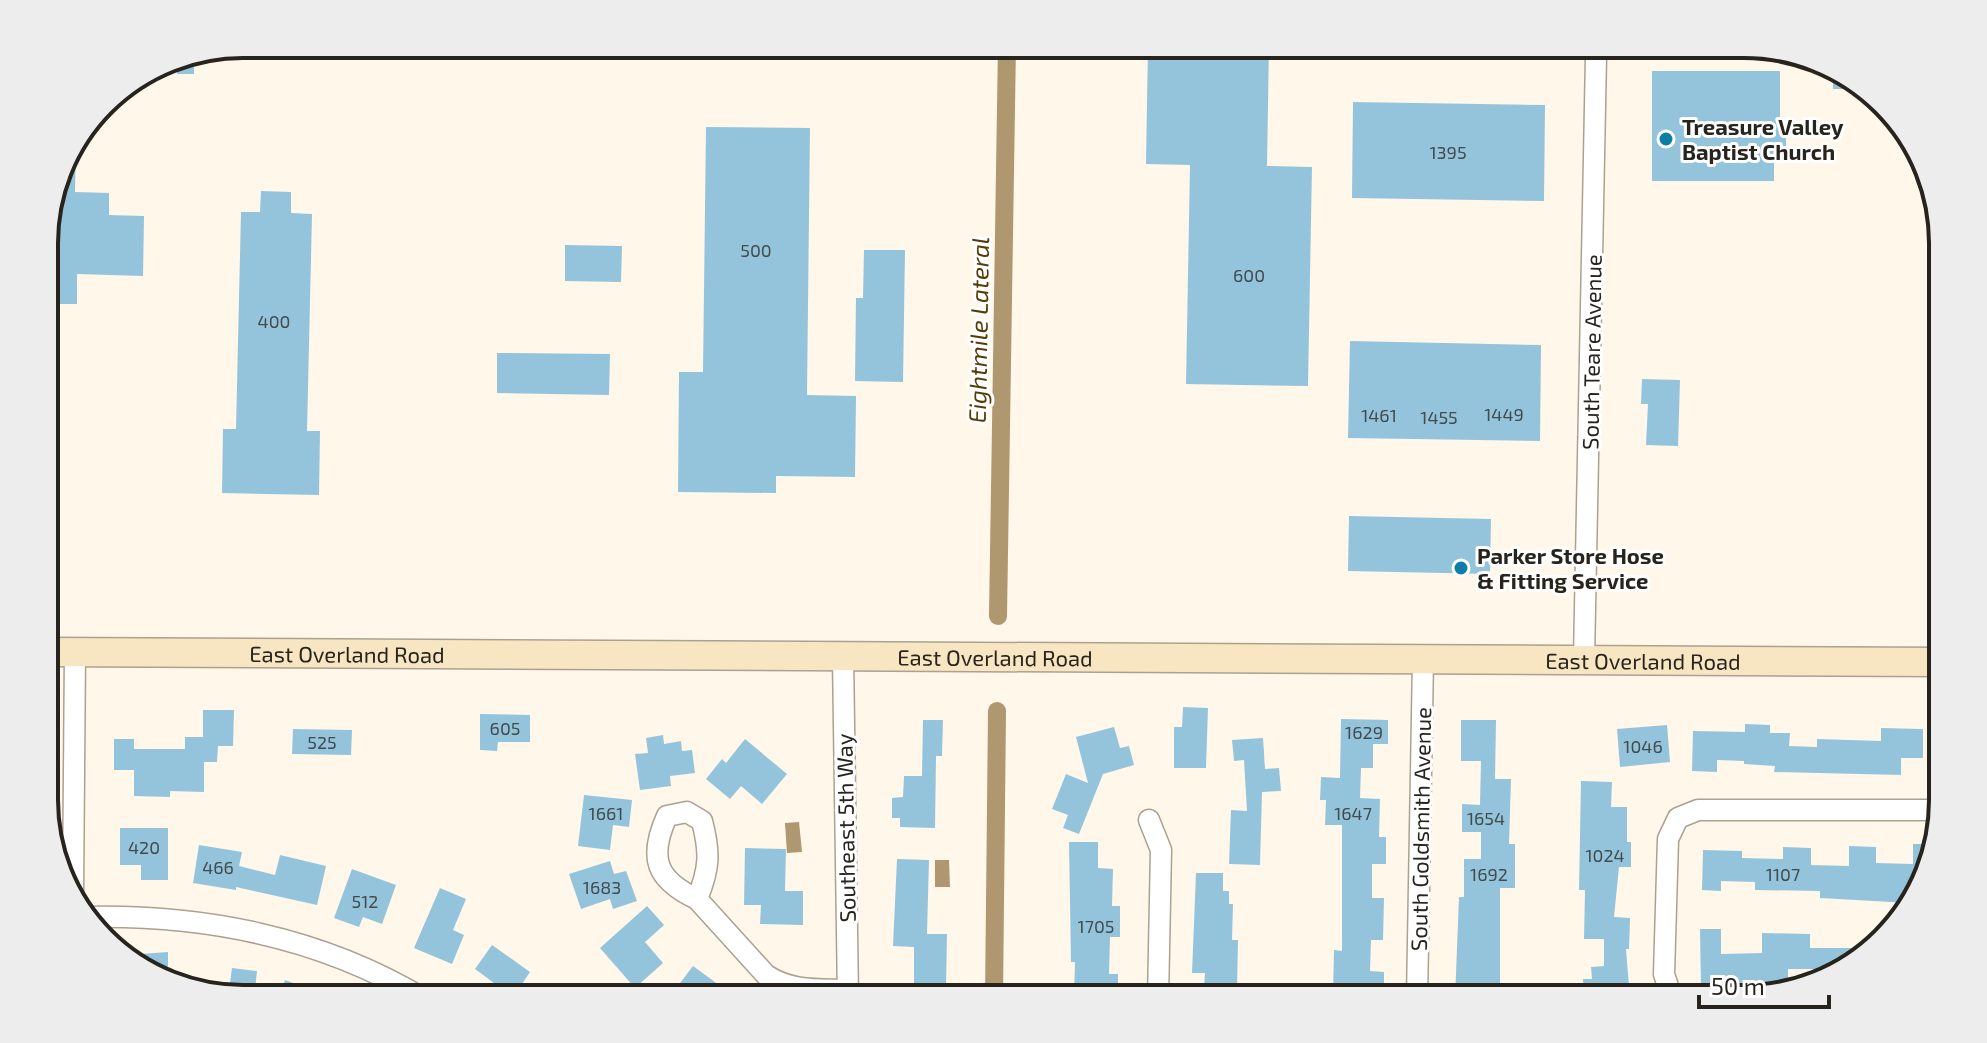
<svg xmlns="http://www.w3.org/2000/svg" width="1987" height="1043" font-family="'Exo 2',sans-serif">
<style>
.water{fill:#af9770}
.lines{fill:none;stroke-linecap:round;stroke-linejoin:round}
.canal{stroke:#af9770;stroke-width:18}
.building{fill:#94c4dc}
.street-casing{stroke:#aba191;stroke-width:23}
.secondary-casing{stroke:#aba191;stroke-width:31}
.street{stroke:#fff;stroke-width:20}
.secondary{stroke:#f8e6c3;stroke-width:28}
.poi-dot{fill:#0d7ea6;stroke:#fff;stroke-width:3}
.labels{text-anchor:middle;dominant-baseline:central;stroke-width:6;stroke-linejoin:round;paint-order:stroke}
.number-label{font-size:18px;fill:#424b4d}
.poi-label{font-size:22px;font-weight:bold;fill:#27231d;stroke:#fff;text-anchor:start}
.street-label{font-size:22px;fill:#27231d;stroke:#fff}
.water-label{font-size:24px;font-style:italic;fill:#543b07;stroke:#fff}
.rim{fill:none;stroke:#27231d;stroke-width:4}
</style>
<rect width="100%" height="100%" fill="#fff7e9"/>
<g class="water">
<path d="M 799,822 L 802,852 L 787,853 L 785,823 Z"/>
<path d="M 935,860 L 949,860 L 950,887 L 935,887 Z"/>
</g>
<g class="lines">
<g class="canal">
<path d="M 998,616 L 1007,44"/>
<path d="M 994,999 L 997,711"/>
</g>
</g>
<g class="building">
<path d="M 1148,44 L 1269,44 L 1267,166 L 1312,167 L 1308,386 L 1186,384 L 1190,165 L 1146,164 Z"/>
<path d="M 194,54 L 194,74 L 177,74 L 178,57 Z"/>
<path d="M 1833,66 L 1846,77 L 1860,89 L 1833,89 Z"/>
<path d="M 1652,71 L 1780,71 L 1780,126 L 1786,126 L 1786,157 L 1774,157 L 1774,181 L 1652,181 Z"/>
<path d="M 1353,102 L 1545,105 L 1544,201 L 1352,198 Z"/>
<path d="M 706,127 L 810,128 L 807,395 L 856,396 L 855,477 L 776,476 L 776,493 L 678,492 L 679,372 L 703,372 Z"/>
<path d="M 76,141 L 75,192 L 109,193 L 109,215 L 144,216 L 143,276 L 77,274 L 77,304 L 45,304 L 44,230 L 64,156 Z"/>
<path d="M 261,191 L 291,192 L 291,213 L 312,214 L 307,431 L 320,431 L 319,495 L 222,493 L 223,429 L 236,429 L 241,212 L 260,212 Z"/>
<path d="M 565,245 L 622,246 L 621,282 L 565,281 Z"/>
<path d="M 864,250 L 905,250 L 903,382 L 855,381 L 856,298 L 863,298 Z"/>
<path d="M 1350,341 L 1541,345 L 1540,441 L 1348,438 Z"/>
<path d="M 497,353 L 610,354 L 609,395 L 497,393 Z"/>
<path d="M 1642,379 L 1680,380 L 1678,446 L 1646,445 L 1648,404 L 1641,404 Z"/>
<path d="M 1349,516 L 1491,519 L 1490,574 L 1348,571 Z"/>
<path d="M 1183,707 L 1208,708 L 1206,768 L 1174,768 L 1174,727 L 1182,727 Z"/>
<path d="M 203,710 L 234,710 L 233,746 L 218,746 L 217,762 L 204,762 L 204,792 L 170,791 L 170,797 L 134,796 L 134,770 L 114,770 L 114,739 L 134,739 L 134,749 L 185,749 L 185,737 L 203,737 Z"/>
<path d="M 480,714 L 530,715 L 530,742 L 498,742 L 497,751 L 480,750 Z"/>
<path d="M 1341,719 L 1388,720 L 1388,744 L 1373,744 L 1373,768 L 1361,768 L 1360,798 L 1380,799 L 1379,837 L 1386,837 L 1386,864 L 1372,864 L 1372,898 L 1384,898 L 1383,940 L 1371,940 L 1370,971 L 1384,972 L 1384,997 L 1333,995 L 1334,950 L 1342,951 L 1342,825 L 1325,825 L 1326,800 L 1320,800 L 1321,777 L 1340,778 Z"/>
<path d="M 923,720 L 943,720 L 942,756 L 936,756 L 935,828 L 900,827 L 900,818 L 892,818 L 892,798 L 903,797 L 904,776 L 922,776 Z"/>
<path d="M 1461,720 L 1496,720 L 1495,779 L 1511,779 L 1509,844 L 1515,844 L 1515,888 L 1500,888 L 1500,999 L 1455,999 L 1459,897 L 1464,897 L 1464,859 L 1481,859 L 1481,832 L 1462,832 L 1462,804 L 1480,805 L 1481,761 L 1461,761 Z"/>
<path d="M 1745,724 L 1770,725 L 1770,733 L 1790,733 L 1789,746 L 1817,747 L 1817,739 L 1881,741 L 1881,728 L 1923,729 L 1923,758 L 1901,758 L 1901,775 L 1774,772 L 1775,766 L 1744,764 L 1744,761 L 1717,760 L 1717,772 L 1692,771 L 1693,731 L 1745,732 Z"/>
<path d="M 1667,725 L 1670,762 L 1620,767 L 1617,729 Z"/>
<path d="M 1114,727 L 1120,748 L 1129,746 L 1134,765 L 1103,774 L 1079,834 L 1063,828 L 1068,815 L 1052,809 L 1066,774 L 1088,783 L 1076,737 Z"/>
<path d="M 293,729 L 352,730 L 351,755 L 292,754 Z"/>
<path d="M 663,735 L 664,744 L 681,741 L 682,751 L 692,750 L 695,773 L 670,776 L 671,786 L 640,790 L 635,754 L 648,753 L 646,738 Z"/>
<path d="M 1263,738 L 1265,769 L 1279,768 L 1281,791 L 1262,792 L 1260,865 L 1229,864 L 1231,810 L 1247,811 L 1244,760 L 1234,761 L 1232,740 Z"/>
<path d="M 745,739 L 787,774 L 762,804 L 741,786 L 730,799 L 706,779 L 722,759 L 726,763 Z"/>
<path d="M 1581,781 L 1612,782 L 1611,807 L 1627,807 L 1627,842 L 1631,842 L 1631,867 L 1619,867 L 1614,917 L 1630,918 L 1629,949 L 1626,949 L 1630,999 L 1584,999 L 1583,979 L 1592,979 L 1591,967 L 1604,966 L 1604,939 L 1584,939 L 1585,890 L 1579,890 Z"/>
<path d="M 584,795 L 632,800 L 629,827 L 613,825 L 610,850 L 578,846 Z"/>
<path d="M 120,828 L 168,828 L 168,880 L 141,880 L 141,865 L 120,865 Z"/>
<path d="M 1069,842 L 1098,842 L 1098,868 L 1113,869 L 1112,906 L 1120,906 L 1120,937 L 1110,937 L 1109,974 L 1118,974 L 1118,999 L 1074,999 L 1075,962 L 1071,962 Z"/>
<path d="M 1913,844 L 1933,844 L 1922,888 L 1909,903 L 1820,898 L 1820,891 L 1755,890 L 1755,882 L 1721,881 L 1721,891 L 1702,890 L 1703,850 L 1742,851 L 1742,858 L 1783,859 L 1783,847 L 1811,848 L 1811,865 L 1849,866 L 1849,846 L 1876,847 L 1876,863 L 1913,864 Z"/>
<path d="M 199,845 L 242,852 L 239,866 L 275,875 L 280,855 L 326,866 L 317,905 L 236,887 L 236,890 L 193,883 Z"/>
<path d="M 745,848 L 786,849 L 785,891 L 803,891 L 803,925 L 760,924 L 761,905 L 744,905 Z"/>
<path d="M 897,859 L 929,860 L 927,934 L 947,934 L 946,988 L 914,988 L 914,947 L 893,946 Z"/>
<path d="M 610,861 L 614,874 L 626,871 L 637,901 L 613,909 L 610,899 L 581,909 L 569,874 Z"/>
<path d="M 352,869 L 396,885 L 382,924 L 363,917 L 359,927 L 334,918 Z"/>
<path d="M 1196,873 L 1223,873 L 1223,891 L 1229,891 L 1229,904 L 1233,904 L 1232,940 L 1238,940 L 1237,989 L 1204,988 L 1205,973 L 1192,973 Z"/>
<path d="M 440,888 L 466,899 L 453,930 L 464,935 L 452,964 L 414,948 Z"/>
<path d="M 647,906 L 664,925 L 645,942 L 663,963 L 635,988 L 600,948 Z"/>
<path d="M 1700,929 L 1721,929 L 1721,954 L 1762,953 L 1762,933 L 1810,934 L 1810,948 L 1869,948 L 1854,966 L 1820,977 L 1820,969 L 1788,969 L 1788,988 L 1777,992 L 1762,992 L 1762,988 L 1701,988 Z"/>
<path d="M 492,945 L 530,972 L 512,999 L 483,999 L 494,983 L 475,969 Z"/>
<path d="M 168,952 L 168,967 L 172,968 L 173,983 L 155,978 L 127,955 Z"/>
<path d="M 693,966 L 719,985 L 709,999 L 668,999 Z"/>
<path d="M 232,968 L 257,971 L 254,999 L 200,989 L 201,980 L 230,983 Z"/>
<path d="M 285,980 L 332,997 L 332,999 L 278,999 Z"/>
</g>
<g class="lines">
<defs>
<g id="street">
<path d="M 843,656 L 848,999"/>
<path d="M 1584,659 L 1596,56 L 1594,44"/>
<path d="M 1149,820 L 1161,850 L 1158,999"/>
<path d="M 73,892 L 75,652"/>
<path d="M 697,899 C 656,880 648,858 667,816 L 687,812 L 702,821 C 710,852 710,868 697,899 L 766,975 C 792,992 818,989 848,990"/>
<path d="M 83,917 C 202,914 321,937 424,999"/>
<path d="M 1417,999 L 1423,659"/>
<path d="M 1672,999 L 1664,974 L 1668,839 L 1678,818 L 1698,810 L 1941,810"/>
</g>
<g id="secondary">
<path id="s1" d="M 45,652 L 1943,662"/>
</g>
</defs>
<use href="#street" class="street-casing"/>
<use href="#secondary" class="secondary-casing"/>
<use href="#street" class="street"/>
<use href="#secondary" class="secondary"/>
</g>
<g class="poi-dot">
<circle cx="1666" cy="139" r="8"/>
<circle cx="1461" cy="568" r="8"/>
</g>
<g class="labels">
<g class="number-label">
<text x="1448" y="152">1395</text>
<text x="756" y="250">500</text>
<text x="1249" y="275">600</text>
<text x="274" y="321">400</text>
<text x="1504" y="414">1449</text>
<text x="1379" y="415">1461</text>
<text x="1439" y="417">1455</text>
<text x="505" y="728">605</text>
<text x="1364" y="732">1629</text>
<text x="322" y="742">525</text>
<text x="1643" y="746">1046</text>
<text x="606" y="813">1661</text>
<text x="1353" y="813">1647</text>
<text x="1486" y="818">1654</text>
<text x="144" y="847">420</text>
<text x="1605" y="855">1024</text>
<text x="218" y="867">466</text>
<text x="1489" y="874">1692</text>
<text x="1783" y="874">1107</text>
<text x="602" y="887">1683</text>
<text x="365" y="901">512</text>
<text x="1096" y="926">1705</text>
</g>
<g class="poi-label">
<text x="1682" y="126">Treasure Valley<tspan x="1682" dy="25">Baptist Church</tspan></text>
<text x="1477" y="555">Parker Store Hose<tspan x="1477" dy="25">&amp; Fitting Service</tspan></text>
</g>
<g class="street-label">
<text transform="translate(1591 352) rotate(-89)">South Teare Avenue</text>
<text stroke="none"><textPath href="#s1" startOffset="302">East Overland Road</textPath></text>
<text stroke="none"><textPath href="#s1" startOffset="950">East Overland Road</textPath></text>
<text stroke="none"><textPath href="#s1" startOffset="1598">East Overland Road</textPath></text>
<text transform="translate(845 828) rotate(-91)">Southeast 5th Way</text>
<text transform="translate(1420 829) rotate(-89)">South Goldsmith Avenue</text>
</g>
<g class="water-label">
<text transform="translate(978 330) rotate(-89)">Eightmile Lateral</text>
</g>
</g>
<path d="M0 0H1987V1043H0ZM243 58H1744A185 185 0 0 1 1929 243V800A185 185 0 0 1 1744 985H243A185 185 0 0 1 58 800V243A185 185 0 0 1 243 58Z" fill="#eeeded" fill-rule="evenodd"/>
<path class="rim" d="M243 58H1744A185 185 0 0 1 1929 243V800A185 185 0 0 1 1744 985H243A185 185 0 0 1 58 800V243A185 185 0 0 1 243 58Z"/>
<path d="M1699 995v12h130v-12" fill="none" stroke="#27231d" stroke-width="4"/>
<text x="1711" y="995" font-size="24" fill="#27231d" stroke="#ffffff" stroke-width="6" paint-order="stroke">50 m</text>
</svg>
